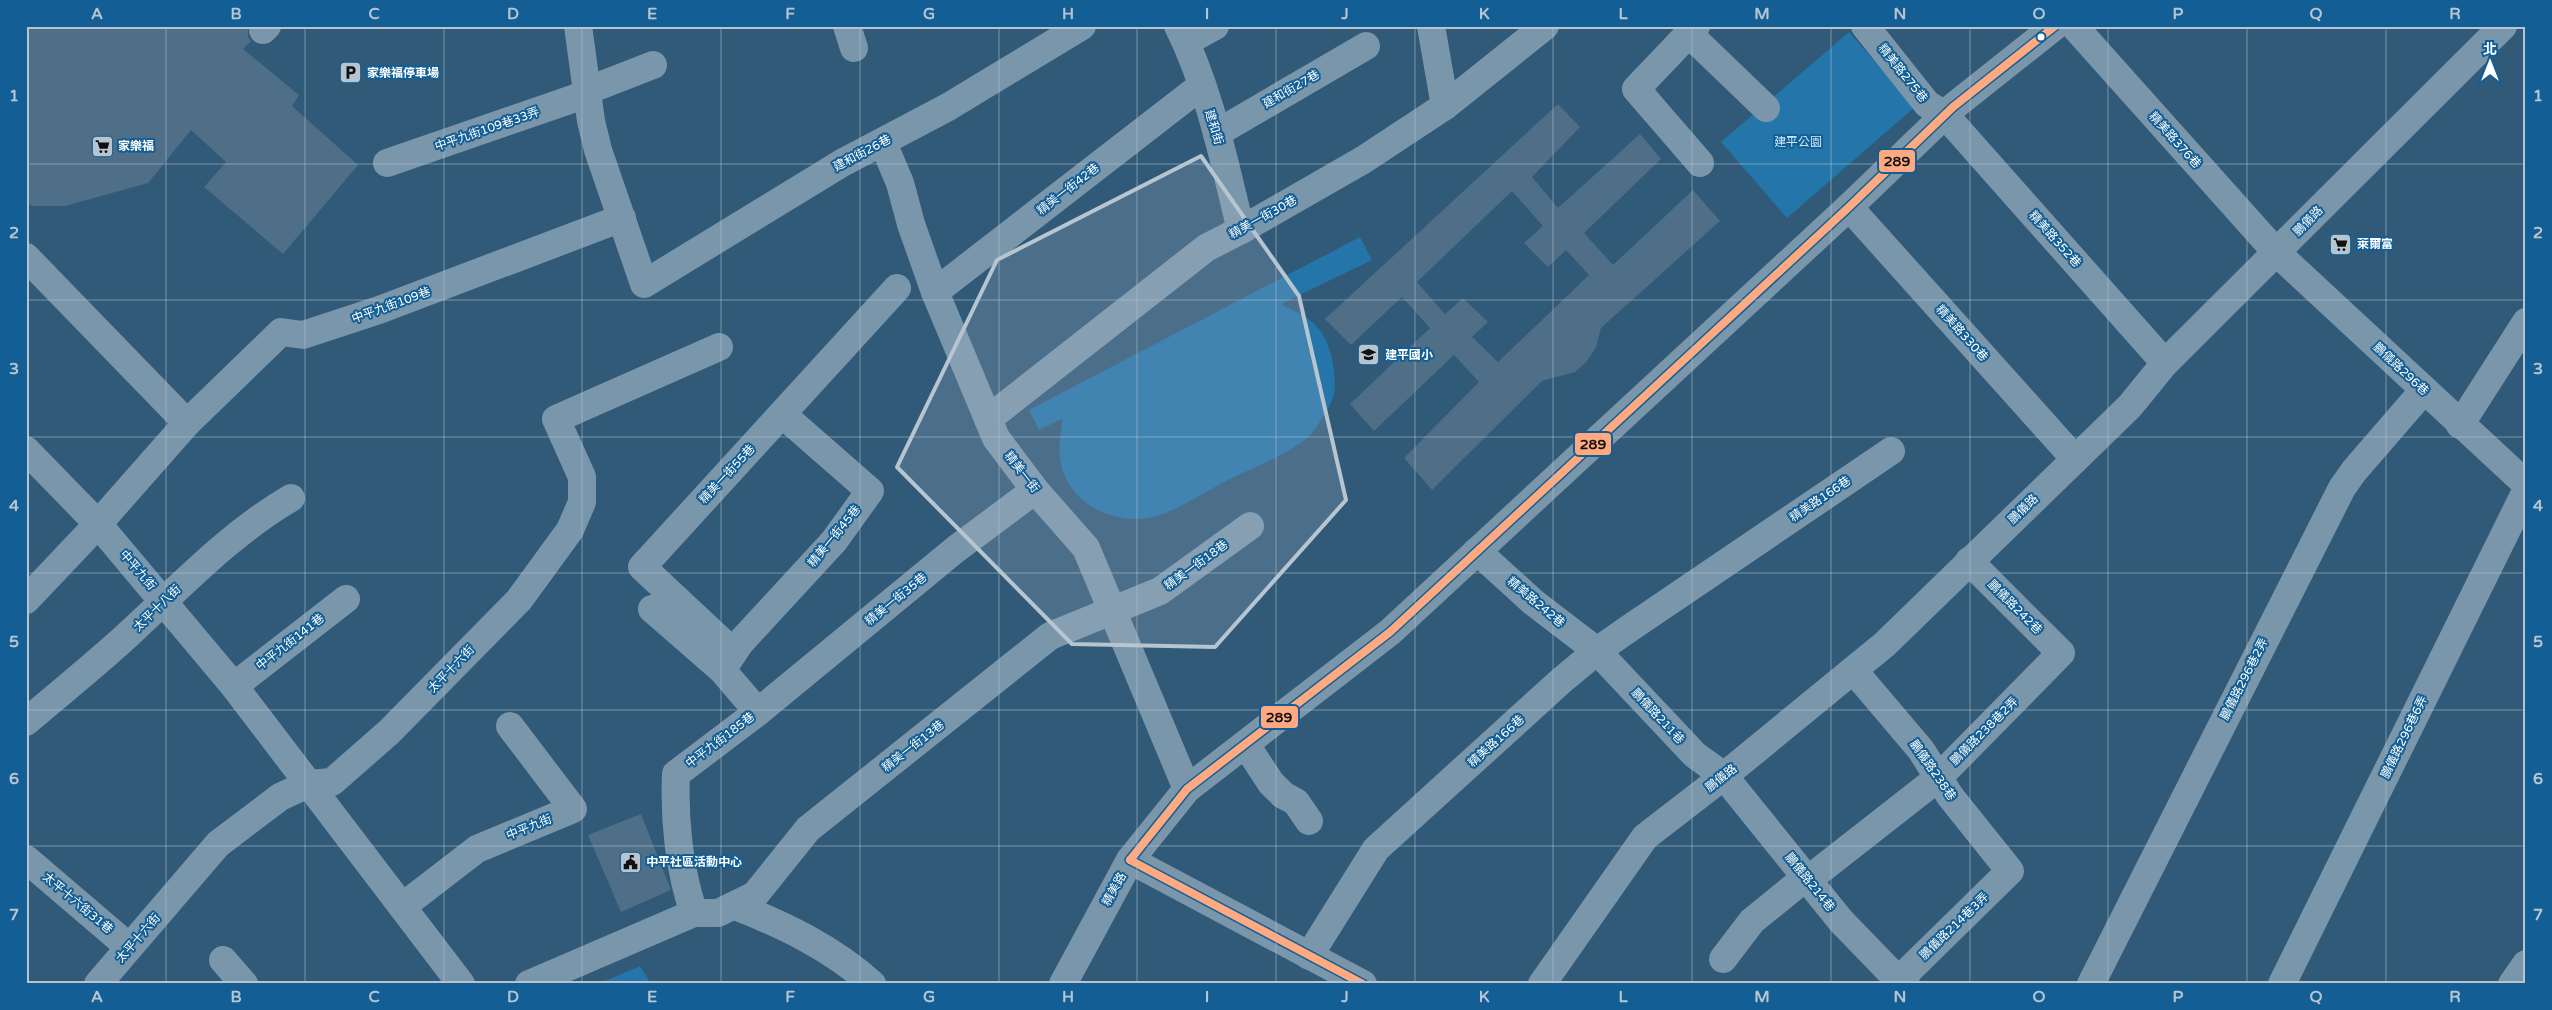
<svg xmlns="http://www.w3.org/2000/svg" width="2552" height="1010" font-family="'Varela Round','Noto Sans TC',sans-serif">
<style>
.green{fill:#2475aa}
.building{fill:#4e6f87;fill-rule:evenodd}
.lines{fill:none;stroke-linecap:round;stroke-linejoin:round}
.minor{stroke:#7a96ab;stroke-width:28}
.bus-1-casing{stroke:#135f95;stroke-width:11}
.bus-1{stroke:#ffa980;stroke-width:8}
.marked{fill:#b7c5d0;fill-opacity:0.2;stroke:#b7c5d0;stroke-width:4;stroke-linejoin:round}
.grid{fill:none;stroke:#b7c5d0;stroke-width:1;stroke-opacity:0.55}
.bus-dot{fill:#fff;stroke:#135f95;stroke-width:2}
.labels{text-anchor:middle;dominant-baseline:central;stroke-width:4;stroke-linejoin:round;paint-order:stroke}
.poi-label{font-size:12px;font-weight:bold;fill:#fff;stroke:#135f95;text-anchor:start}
.street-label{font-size:12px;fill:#fff;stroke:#135f95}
.park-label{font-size:12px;fill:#cae9fd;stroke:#135f95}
.line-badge{stroke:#135f95;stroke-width:2}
.pale-badge-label{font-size:14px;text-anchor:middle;font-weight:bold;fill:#111}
.neatline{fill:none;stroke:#b7c5d0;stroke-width:2}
.grid-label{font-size:16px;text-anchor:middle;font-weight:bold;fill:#b7c5d0}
</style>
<rect width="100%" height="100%" fill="#305a78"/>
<g class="green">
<path d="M 1849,32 L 1915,107 L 1787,218 L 1721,142 Z"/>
<path d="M 1360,237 L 1372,260 L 1281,304 C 1296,312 1314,319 1323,335 C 1332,349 1337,378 1334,394 C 1331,406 1319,424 1311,434 C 1296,451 1250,469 1228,480 C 1210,489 1176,511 1157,516 C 1120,526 1076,509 1063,471 C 1057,454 1060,436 1063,418 L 1039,430 L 1029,410 Z"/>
<path d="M 640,966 L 651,984 L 598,984 Z"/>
</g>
<g class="building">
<path d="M 26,26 L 248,26 L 248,37 L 251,41 L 243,49 L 299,95 L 292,106 L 358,165 L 283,254 L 204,187 L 226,162 L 191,130 L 148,183 L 65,206 L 33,206 L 26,203 Z"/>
<path d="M 1558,104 L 1580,127 L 1532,177 L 1558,208 L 1640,134 L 1661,159 L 1584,233 L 1613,265 L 1693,190 L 1720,221 L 1601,328 L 1596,347 L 1587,361 L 1575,372 L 1542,381 L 1432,490 L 1404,458 L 1479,382 L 1454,355 L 1374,431 L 1350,404 L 1430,328 L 1402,297 L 1351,345 L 1325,319 ZM 1512,191 L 1543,226 L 1524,243 L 1548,267 L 1566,250 L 1589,275 L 1498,362 L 1472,337 L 1488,322 L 1463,298 L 1445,314 L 1417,282 Z"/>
<path d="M 641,814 L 671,890 L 621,912 L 588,835 Z"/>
</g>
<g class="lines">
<g class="minor">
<path d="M 578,26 L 591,121 L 598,150 L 644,284 L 842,163 L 948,107 L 1082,26"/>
<path d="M 847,26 L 854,48"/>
<path d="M 1178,26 C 1210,90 1224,162 1241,230"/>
<path d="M 1431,26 L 1445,106"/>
<path d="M 1696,26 L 1636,89 L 1700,163"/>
<path d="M 1865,26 L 1927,104 L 1945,115 L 2165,363"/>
<path d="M 2074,26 L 2277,253 L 2526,484"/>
<path d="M 263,30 L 267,26"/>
<path d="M 1689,34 L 1766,108"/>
<path d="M 1186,42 L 1215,26"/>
<path d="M 1217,133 L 1366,46"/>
<path d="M 883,143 L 900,183 L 911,224 L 935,292 L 996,438 L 1035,490 L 1086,548 L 1187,789"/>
<path d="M 387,163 L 587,94 L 594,88 L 653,65"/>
<path d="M 1849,207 L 2075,459"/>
<path d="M 26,257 L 187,423 L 98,524 L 234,686 L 461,984"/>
<path d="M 935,292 L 1201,86"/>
<path d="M 988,419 L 1206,248 L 1241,230 L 1363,160 L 1445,106 L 1545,26"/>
<path d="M 187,423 L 281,332 L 303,335 L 379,310 L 622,218"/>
<path d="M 2460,425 L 2526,322"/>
<path d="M 26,450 L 98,524 L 26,600"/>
<path d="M 1477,551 L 1533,602 L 1597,651 L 1695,755 L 1724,776 L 1841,921 L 1901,983"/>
<path d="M 652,609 L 722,670 L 758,712 L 676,774 C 674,819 679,870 694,913"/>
<path d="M 733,652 L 642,567 L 897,288"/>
<path d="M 724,667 L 740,643 L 834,541 L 870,491 L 782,414"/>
<path d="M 1854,671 L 1921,750 L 1950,796 L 2010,871 L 1909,970 L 1901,984"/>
<path d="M 234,686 L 346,599"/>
<path d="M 758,712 L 956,549 L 1035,490"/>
<path d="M 26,722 C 62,691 99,662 133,630 C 184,583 231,533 291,498"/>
<path d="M 1246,745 L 1271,783 L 1283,795 L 1296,802 L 1309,821"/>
<path d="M 26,859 L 129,947"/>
<path d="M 1130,860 L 1363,984"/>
<path d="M 403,906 L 477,849 L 573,809 L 510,726"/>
<path d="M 735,906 C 784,925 832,948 872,984"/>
<path d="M 1309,956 L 1376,849 L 1562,680 L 1597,651 L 1627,630 L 1891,451"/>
<path d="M 1723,959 L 1752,921 L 1800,882 L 1809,879 L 1938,778 L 2061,653 L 1969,561"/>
<path d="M 223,960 L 244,984"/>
<path d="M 98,984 L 218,844 L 280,797 L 308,784 L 332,782 L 389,732 L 519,600 L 570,530 L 582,502 L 582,477 L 556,419 L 719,347"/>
<path d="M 529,984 L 694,913 L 718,913 L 755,895 L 808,829 L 1050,636 L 1160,591 L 1250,526"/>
<path d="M 1063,984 L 1130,860 L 1187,789 L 1390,632 L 1849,207 L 1953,107 L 2055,26"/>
<path d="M 1542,984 L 1645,837 L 1724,776 L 1885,644 L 2130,406 L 2165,363 L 2503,26"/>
<path d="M 2091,984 L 2342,488 L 2354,471 L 2424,390"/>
<path d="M 2282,984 L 2526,491"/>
<path d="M 2512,984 L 2526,964"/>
</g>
<defs>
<g id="bus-1">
<path d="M 1130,860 L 1187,789 L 1390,632 L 1849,207 L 1953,107 L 2055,26"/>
<path d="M 1130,860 L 1363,984"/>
</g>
</defs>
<use href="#bus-1" class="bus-1-casing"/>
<use href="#bus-1" class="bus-1"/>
</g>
<path class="marked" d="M 1201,156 L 1299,296 L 1346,500 L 1215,647 L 1072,644 L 897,467 L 997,260 Z"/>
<path class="grid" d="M 166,26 L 166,984M 305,26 L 305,984M 444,26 L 444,984M 582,26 L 582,984M 721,26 L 721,984M 860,26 L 860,984M 999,26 L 999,984M 1137,26 L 1137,984M 1276,26 L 1276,984M 1415,26 L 1415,984M 1553,26 L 1553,984M 1692,26 L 1692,984M 1831,26 L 1831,984M 1970,26 L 1970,984M 2108,26 L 2108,984M 2247,26 L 2247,984M 2386,26 L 2386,984M 26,164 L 2526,164M 26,300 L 2526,300M 26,437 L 2526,437M 26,573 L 2526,573M 26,710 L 2526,710M 26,846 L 2526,846"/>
<defs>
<symbol id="parking-square" viewBox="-11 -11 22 22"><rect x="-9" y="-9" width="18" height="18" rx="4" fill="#b7c5d0" stroke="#135f95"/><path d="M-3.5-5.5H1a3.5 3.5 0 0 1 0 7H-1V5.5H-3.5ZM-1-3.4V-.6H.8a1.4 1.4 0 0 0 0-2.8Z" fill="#111"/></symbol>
<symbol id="supermarket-square" viewBox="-11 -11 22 22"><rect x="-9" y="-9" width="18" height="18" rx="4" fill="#b7c5d0" stroke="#135f95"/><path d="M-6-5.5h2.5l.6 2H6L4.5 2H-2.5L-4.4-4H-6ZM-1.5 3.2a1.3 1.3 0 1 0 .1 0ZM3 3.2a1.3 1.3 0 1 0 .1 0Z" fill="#111"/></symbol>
<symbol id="school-square" viewBox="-11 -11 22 22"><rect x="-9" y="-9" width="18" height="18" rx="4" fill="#b7c5d0" stroke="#135f95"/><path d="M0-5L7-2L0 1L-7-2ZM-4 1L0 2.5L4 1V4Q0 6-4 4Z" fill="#111"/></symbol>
<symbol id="civic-square" viewBox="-11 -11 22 22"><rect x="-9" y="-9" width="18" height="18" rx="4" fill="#b7c5d0" stroke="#135f95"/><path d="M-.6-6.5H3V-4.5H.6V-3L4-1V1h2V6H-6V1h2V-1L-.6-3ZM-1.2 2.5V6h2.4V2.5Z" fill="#111"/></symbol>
</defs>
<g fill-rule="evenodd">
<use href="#parking-square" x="338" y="60" width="25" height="25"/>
<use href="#supermarket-square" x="90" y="134" width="25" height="25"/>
<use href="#supermarket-square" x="2328" y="232" width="25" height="25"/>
<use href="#school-square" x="1356" y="342" width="25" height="25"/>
<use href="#civic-square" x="618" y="850" width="25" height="25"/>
</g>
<circle class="bus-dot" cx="2041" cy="37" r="4.5"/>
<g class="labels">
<g class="poi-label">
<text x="367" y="73">家樂福停車場</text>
<text x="118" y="146">家樂福</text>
<text x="2357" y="244">萊爾富</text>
<text x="1385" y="355">建平國小</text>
<text x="646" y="862">中平社區活動中心</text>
</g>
<g class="street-label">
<text transform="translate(1903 73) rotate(51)">精美路275巷</text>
<text transform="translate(1291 89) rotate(-30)">建和街27巷</text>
<text transform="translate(1214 127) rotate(73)">建和街</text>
<text transform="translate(487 129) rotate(-19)">中平九街109巷33弄</text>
<text transform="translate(2175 140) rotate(48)">精美路376巷</text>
<text transform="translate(862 153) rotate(-28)">建和街26巷</text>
<text transform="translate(1068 189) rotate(-38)">精美一街42巷</text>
<text transform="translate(1263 217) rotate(-29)">精美一街30巷</text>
<text transform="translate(2308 221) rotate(-45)">鵬儀路</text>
<text transform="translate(2055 239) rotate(48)">精美路352巷</text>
<text transform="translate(391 305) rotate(-20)">中平九街109巷</text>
<text transform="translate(1962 333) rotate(48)">精美路330巷</text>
<text transform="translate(2401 369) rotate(43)">鵬儀路296巷</text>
<text transform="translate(1022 472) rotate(52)">精美一街</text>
<text transform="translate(727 474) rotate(-47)">精美一街55巷</text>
<text transform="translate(1820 499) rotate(-34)">精美路166巷</text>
<text transform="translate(2023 509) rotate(-44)">鵬儀路</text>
<text transform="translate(834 536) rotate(-51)">精美一街45巷</text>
<text transform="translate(1196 565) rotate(-36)">精美一街18巷</text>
<text transform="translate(138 570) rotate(49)">中平九街</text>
<text transform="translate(896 599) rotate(-39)">精美一街35巷</text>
<text transform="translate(1536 602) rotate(40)">精美路242巷</text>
<text transform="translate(2015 607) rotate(45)">鵬儀路242巷</text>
<text transform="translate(157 608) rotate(-44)">太平十八街</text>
<text transform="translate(290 642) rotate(-38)">中平九街141巷</text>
<text transform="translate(451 669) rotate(-46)">太平十六街</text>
<text transform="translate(2244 679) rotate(-63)">鵬儀路296巷2弄</text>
<text transform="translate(1658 716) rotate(47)">鵬儀路211巷</text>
<text transform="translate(1984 731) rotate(-45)">鵬儀路238巷2弄</text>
<text transform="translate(2404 737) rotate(-64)">鵬儀路296巷6弄</text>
<text transform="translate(720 740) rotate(-37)">中平九街185巷</text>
<text transform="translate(1496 741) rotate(-42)">精美路166巷</text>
<text transform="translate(913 746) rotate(-38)">精美一街13巷</text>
<text transform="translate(1933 770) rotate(55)">鵬儀路238巷</text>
<text transform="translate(1721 778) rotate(-38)">鵬儀路</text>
<text transform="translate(529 827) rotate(-22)">中平九街</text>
<text transform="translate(1810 882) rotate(51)">鵬儀路214巷</text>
<text transform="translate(1114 889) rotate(-61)">精美路</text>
<text transform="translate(78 903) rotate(40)">太平十六街31巷</text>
<text transform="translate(1954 926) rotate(-44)">鵬儀路214巷3弄</text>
<text transform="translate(138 938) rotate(-49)">太平十六街</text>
</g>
<g class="park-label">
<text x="1798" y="142">建平公園</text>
</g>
</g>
<g class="line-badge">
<rect x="1878" y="149" width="38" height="24" rx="5" fill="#ffa980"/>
<rect x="1574" y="432" width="38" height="24" rx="5" fill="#ffa980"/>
<rect x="1260" y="705" width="39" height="24" rx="5" fill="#ffa980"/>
</g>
<g class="pale-badge-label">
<text x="1897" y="166">289</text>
<text x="1593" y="449">289</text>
<text x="1279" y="722">289</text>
</g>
<rect width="2552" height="1010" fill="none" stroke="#135f95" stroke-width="55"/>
<g transform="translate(2490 62)" stroke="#135f95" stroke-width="4" paint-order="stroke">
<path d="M0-4L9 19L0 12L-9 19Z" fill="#ffffff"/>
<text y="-8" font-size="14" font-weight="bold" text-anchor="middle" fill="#ffffff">北</text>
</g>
<rect x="28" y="28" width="2496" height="954" class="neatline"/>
<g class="grid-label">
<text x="97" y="19">A</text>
<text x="236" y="19">B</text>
<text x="374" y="19">C</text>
<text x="513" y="19">D</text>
<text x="652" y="19">E</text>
<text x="790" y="19">F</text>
<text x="929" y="19">G</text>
<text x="1068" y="19">H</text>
<text x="1207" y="19">I</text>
<text x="1345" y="19">J</text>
<text x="1484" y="19">K</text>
<text x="1623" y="19">L</text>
<text x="1762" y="19">M</text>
<text x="1900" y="19">N</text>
<text x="2039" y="19">O</text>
<text x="2178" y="19">P</text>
<text x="2316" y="19">Q</text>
<text x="2455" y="19">R</text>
<text x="14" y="101">1</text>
<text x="2538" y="101">1</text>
<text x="14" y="238">2</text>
<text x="2538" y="238">2</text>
<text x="14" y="374">3</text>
<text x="2538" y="374">3</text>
<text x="14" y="511">4</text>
<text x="2538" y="511">4</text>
<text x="14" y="647">5</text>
<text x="2538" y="647">5</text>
<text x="14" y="784">6</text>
<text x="2538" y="784">6</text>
<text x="14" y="920">7</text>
<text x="2538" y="920">7</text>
<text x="97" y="1002">A</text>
<text x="236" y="1002">B</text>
<text x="374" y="1002">C</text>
<text x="513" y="1002">D</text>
<text x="652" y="1002">E</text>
<text x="790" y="1002">F</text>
<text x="929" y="1002">G</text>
<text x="1068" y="1002">H</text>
<text x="1207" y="1002">I</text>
<text x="1345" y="1002">J</text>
<text x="1484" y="1002">K</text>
<text x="1623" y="1002">L</text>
<text x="1762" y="1002">M</text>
<text x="1900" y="1002">N</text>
<text x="2039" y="1002">O</text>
<text x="2178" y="1002">P</text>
<text x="2316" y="1002">Q</text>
<text x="2455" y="1002">R</text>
</g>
</svg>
